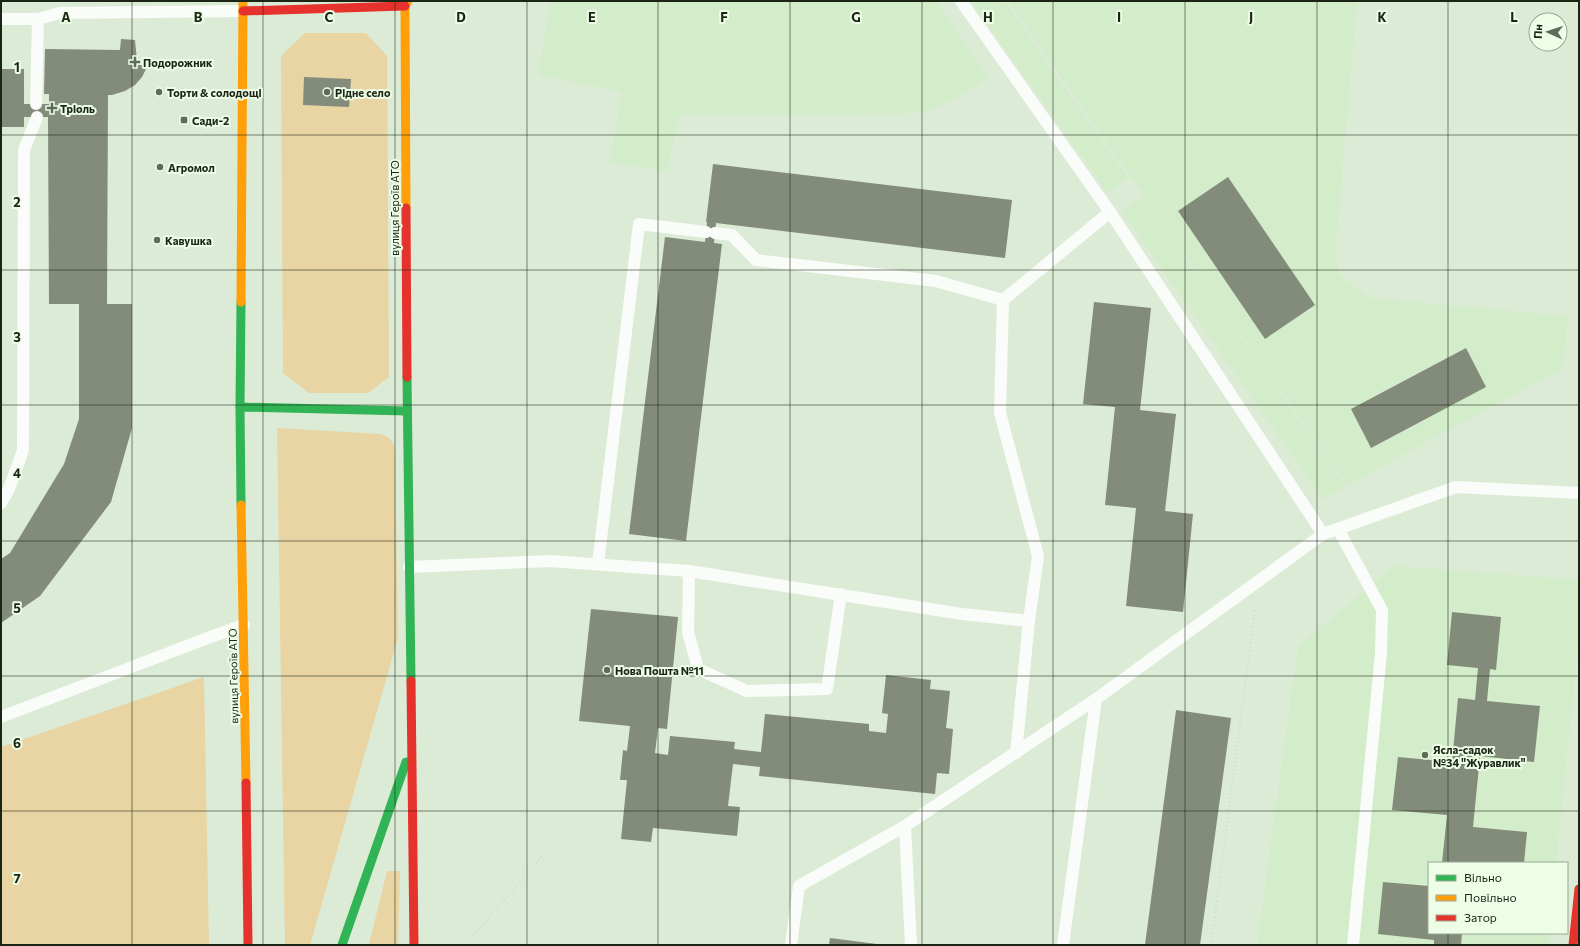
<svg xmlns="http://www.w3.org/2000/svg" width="1580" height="946" font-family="Commissioner,sans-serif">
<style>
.built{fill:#d3ecc9}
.green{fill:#e9d4a3}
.building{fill:#838b7a}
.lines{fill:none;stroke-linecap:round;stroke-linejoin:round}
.path{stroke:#d4d9d3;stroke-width:2.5;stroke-dasharray:1 3;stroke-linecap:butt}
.lane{stroke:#fafcf9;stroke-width:12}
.fast{stroke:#30b455;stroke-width:9}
.slow{stroke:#ff9f0a;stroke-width:9}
.jam{stroke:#e5322d;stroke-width:9}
.grid{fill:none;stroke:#1b2516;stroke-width:1;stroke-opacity:0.55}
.poi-dot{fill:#5f6a59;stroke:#edfde6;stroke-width:1.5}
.labels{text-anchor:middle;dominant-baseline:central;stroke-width:4;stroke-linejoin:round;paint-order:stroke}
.poi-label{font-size:11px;font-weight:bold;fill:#1b2516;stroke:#edfde6;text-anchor:start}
.street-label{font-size:11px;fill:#1b2516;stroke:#edfde6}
.grid-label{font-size:13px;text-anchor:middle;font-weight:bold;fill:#1b2516;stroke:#edfde6;stroke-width:4;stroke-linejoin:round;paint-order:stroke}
</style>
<rect width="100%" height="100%" fill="#dcebd6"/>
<g class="built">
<path d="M 551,1 L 937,1 L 988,77 L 964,94 L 924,113 L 679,115 L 667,171 L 610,163 L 622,92 L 538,75 Z"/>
<path d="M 971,1 L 1004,1 L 1128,178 L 1108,193 Z"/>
<path d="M 1008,1 L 1357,1 L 1335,254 L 1340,275 L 1369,298 L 1568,316 L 1563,368 L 1347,485 Z"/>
<path d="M 1143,197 L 1345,486 L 1324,500 L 1122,212 Z"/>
<path d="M 1394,566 L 1579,580 L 1579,635 L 1556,863 L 1429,863 L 1429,933 L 1550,933 L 1548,945 L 1257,945 L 1298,647 Z"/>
</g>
<g class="green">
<path d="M 305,33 L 366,33 L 387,56 L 389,377 L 368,393 L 309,393 L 283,373 L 281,56 Z"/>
<path d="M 277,428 L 380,434 C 389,436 393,441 395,450 L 398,638 L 310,945 L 285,945 Z"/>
<path d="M 204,677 L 209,945 L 1,945 L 1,747 Z"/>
<path d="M 387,871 L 400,871 L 398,945 L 369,945 Z"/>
</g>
<g class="building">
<path d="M 121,39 L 135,40 L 137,61 L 139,65 L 148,65 L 142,77 L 135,85 L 125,91 L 112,95 L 108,95 L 107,304 L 132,304 L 132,428 L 111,502 L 40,596 L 1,623 L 1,559 L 10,553 L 64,464 L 79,419 L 79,304 L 49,304 L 48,117 L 24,117 L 24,127 L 1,127 L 1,69 L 24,69 L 24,104 L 49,104 L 49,94 L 44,94 L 45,49 L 120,50 Z"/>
<path d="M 304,77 L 351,79 L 349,107 L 303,105 Z"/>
<path d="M 713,164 L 1012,200 L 1005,258 L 716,223 L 714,243 L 722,244 L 686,541 L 629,534 L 665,237 L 705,242 L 707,222 L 706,222 Z"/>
<path d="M 1228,177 L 1315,305 L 1265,339 L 1178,211 Z"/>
<path d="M 1094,302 L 1151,308 L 1140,410 L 1176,414 L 1165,511 L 1193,514 L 1183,612 L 1126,606 L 1136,508 L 1105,505 L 1115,407 L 1083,404 Z"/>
<path d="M 1466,348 L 1486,387 L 1371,448 L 1351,409 Z"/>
<path d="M 591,609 L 678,617 L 667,729 L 658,728 L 655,753 L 668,755 L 670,736 L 735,742 L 734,749 L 761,752 L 765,714 L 869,724 L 869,731 L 886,733 L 888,714 L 882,713 L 886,675 L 931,680 L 930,689 L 950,691 L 946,728 L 953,729 L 949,774 L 937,773 L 935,794 L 759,776 L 760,767 L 733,764 L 728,806 L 740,807 L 737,836 L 653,828 L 651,842 L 621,839 L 627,780 L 620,780 L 623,750 L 627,751 L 630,726 L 579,721 Z"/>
<path d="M 1452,612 L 1501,617 L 1496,670 L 1490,669 L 1487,701 L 1540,706 L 1534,762 L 1480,756 L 1473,827 L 1527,832 L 1524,863 L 1442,863 L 1447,815 L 1392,810 L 1398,757 L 1452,762 L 1458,698 L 1475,700 L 1478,668 L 1447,665 Z"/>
<path d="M 1176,710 L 1231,718 L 1200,945 L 1145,945 Z"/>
<path d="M 1383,882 L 1429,886 L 1429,933 L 1462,933 L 1461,945 L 1434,945 L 1434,940 L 1378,934 Z"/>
<path d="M 830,938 L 877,944 L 877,945 L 829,945 Z"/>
</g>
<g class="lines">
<g class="path">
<path d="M 465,945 L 551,846"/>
<path d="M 1211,945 L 1255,610"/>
</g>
<g class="lane">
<path d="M 961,1 L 1110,212 L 1323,534"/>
<path d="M 1,19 L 38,19 L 60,13 L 243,11"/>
<path d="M 36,104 L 38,19"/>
<path d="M 715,233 L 732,235 L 756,260 L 936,281 L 1003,300"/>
<path d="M 1,503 L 9,489 L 23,450 L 24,150 L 37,117"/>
<path d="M 1338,529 L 1382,610 L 1381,653 L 1353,945"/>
<path d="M 598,564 L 639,224 L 706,232"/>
<path d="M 409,567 L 550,561 L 689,571 L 962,614 L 1029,621"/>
<path d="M 689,571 L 688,632 L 698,669 L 747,691 L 827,689 L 841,594"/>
<path d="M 1,717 L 213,636 L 244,625"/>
<path d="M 1016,753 L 1029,621 L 1038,556 L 1000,413 L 1003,300 L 1110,212"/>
<path d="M 905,826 L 911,945"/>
<path d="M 791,945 L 799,886 L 905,826 L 1096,699 L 1323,534 L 1456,487 L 1579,493"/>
<path d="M 1063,945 L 1096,699"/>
</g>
<g class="fast">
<path d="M 241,302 L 240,407 L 241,505"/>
<path d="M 407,377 L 411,681"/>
<path d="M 240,407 L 407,411"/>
<path d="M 342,945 L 406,762"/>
</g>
<g class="slow">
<path d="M 406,208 L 405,6 L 408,1"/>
<path d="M 241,302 L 243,1"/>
<path d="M 241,505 L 246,783"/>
</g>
<g class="jam">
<path d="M 243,11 L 405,6"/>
<path d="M 406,208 L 407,377"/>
<path d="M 411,681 L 414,945"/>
<path d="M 246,783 L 248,945"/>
<path d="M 1573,945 L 1579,889"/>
</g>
</g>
<path class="grid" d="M 132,1 L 132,945M 263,1 L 263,945M 395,1 L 395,945M 527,1 L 527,945M 658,1 L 658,945M 790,1 L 790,945M 922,1 L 922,945M 1053,1 L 1053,945M 1185,1 L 1185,945M 1317,1 L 1317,945M 1448,1 L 1448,863M 1,135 L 1579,135M 1,270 L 1579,270M 1,405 L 1579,405M 1,541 L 1579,541M 1,676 L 1579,676M 1,811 L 1579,811M 1448,933 L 1448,945"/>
<g class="poi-dot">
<path d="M133 56h4v4h4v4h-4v4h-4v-4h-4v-4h4z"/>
<circle cx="159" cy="92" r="4"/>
<circle cx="327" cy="92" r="4"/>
<path d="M50 102h4v4h4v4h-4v4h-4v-4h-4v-4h4z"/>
<rect x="180" y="116" width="8" height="8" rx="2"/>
<circle cx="160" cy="167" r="4"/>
<circle cx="157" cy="240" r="4"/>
<circle cx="607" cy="670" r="4"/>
<circle cx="1425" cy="755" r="4"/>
</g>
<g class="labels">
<g class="poi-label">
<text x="143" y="62">Подорожник</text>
<text x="167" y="92">Торти &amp; солодощі</text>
<text x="335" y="92">Рідне село</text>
<text x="60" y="108">Тріоль</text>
<text x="192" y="120">Сади-2</text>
<text x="168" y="167">Агромол</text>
<text x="165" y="240">Кавушка</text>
<text x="615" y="670">Нова Пошта №11</text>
<text x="1433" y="749">Ясла-садок<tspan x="1433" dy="13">№34 "Журавлик"</tspan></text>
</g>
<g class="street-label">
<text transform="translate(394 208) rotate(-90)">вулиця Героїв АТО</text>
<text transform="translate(233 676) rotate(-91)">вулиця Героїв АТО</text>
</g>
</g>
<g class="grid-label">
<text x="66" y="22">A</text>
<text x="198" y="22">B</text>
<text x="329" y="22">C</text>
<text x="461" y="22">D</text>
<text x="592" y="22">E</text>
<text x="724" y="22">F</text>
<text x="856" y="22">G</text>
<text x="988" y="22">H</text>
<text x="1119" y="22">I</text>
<text x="1251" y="22">J</text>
<text x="1382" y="22">K</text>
<text x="1514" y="22">L</text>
<text x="17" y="72">1</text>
<text x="17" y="207">2</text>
<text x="17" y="342">3</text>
<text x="17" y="478">4</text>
<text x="17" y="613">5</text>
<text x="17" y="748">6</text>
<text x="17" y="883">7</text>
</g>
<rect width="1580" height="946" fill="none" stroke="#1b2516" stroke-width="4"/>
<rect x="1428" y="862" width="140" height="72" fill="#edfde6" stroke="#99a793"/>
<rect x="1436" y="875" width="20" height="6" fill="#30b455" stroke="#99a793"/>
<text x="1464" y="882" font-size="12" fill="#1b2516">Вільно</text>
<rect x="1436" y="895" width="20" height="6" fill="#ff9f0a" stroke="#99a793"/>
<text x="1464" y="902" font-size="12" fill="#1b2516">Повільно</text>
<rect x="1436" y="915" width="20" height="6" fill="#e5322d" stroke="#99a793"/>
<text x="1464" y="922" font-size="12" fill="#1b2516">Затор</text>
<g transform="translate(1548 32) rotate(273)"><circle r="19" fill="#edfde6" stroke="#99a793"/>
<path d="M0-3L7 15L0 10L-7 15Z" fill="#5f6a59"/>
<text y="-6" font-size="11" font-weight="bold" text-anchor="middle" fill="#1b2516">Пн</text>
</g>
</svg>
